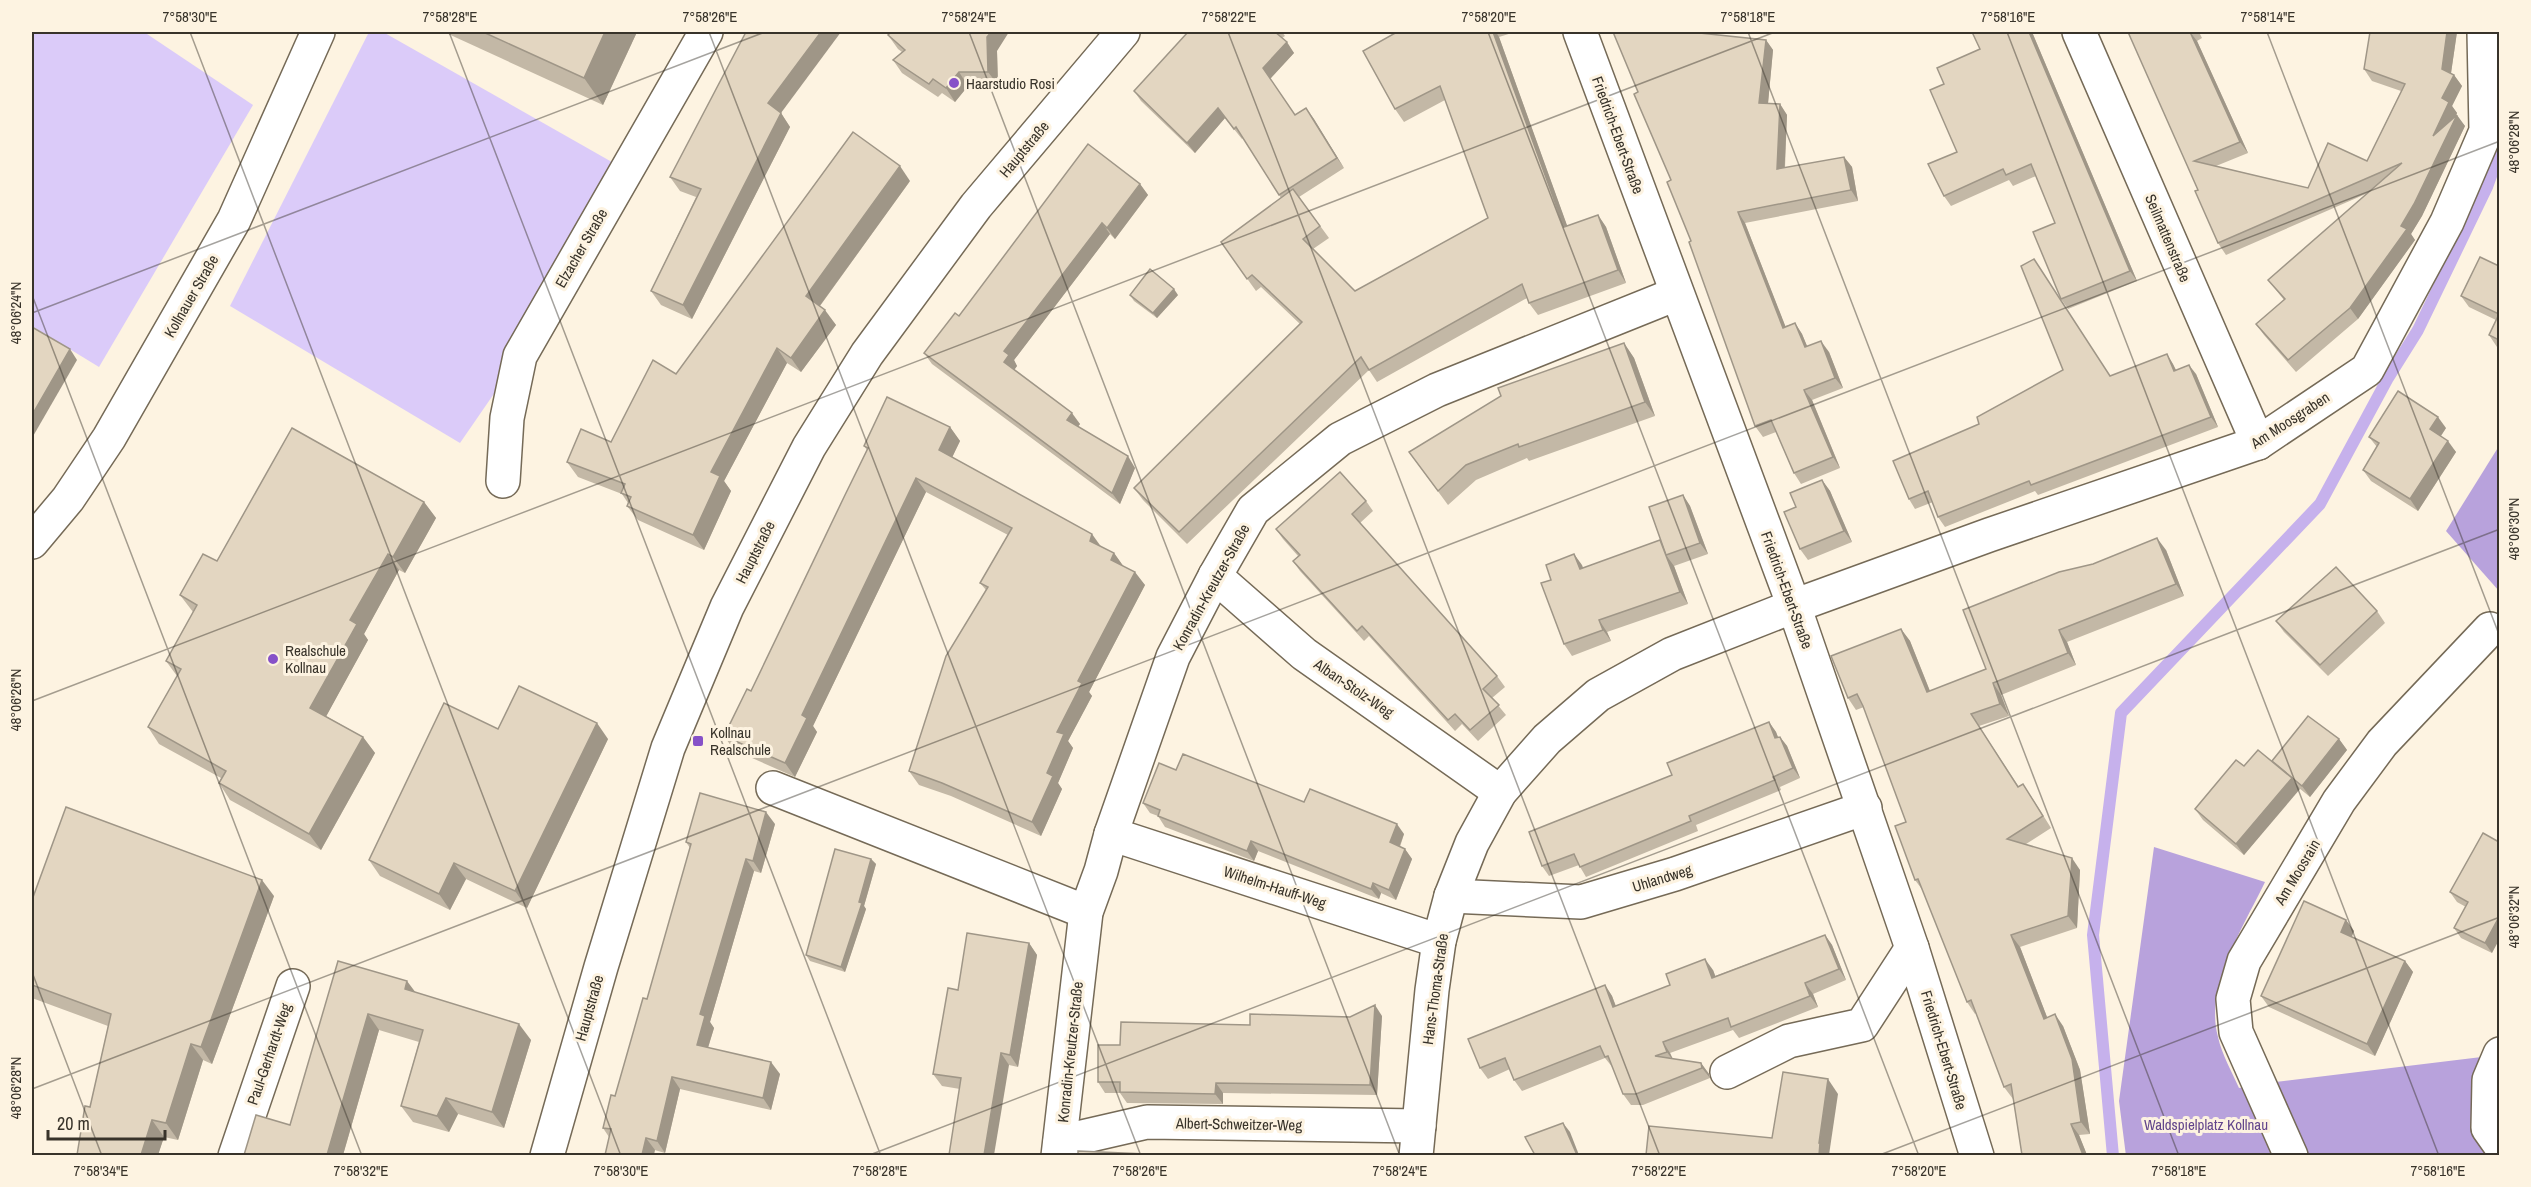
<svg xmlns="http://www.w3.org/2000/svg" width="2531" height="1187" font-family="'Archivo Narrow',sans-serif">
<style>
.green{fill:#dbcbf9}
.forest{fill:#b8a2dc}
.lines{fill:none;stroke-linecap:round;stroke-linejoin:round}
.stream{stroke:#c6b1ec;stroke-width:12}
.street-casing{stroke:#756a57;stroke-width:36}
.secondary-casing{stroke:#756a57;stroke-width:36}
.street{stroke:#fff;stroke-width:33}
.secondary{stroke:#fff;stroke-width:33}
.wall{fill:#c3b8a6}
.shaded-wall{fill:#9f9687}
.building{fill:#e3d6c1;stroke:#9f9687;stroke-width:1.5}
.ticks{fill:none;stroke:#38332a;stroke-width:1.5;stroke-opacity:0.45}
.poi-dot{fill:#8651c8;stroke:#fdf3e1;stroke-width:2}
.labels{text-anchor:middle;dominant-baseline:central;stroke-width:6;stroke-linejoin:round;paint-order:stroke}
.poi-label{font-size:15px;fill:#38332a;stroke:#fdf3e1;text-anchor:start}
.street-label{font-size:15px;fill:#38332a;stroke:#fdf3e1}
.park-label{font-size:15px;fill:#62458b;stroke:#fdf3e1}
.neatline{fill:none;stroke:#38332a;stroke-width:2}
.ticks-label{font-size:15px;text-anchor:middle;fill:#38332a}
</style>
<rect width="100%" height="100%" fill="#fdf3e1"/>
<g class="green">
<path d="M 32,32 L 144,32 L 253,105 L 99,367 L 32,326 Z"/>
<path d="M 369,32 L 383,32 L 626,170 L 520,356 L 460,443 L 230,306 Z"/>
</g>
<g class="forest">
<path d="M 2499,446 L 2499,591 L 2446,531 Z"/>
<path d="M 2154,847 L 2265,882 C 2244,926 2204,987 2218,1037 C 2222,1055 2232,1072 2239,1088 L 2259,1084 L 2498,1055 L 2499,1155 L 2126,1156 L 2119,1101 Z"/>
</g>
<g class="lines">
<path class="stream" d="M 2113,1156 L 2093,935 L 2121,713 L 2320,504 L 2388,378 L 2418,330 L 2487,187 L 2500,151"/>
<defs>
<g id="street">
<path d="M 1580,32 L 1794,606 L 1912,948 L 1977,1156"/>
<path d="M 2079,32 L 2258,443"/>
<path d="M 503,481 L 507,418 L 520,356 L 706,32"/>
<path d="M 32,542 L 68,499 L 109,438 L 234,220 L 318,32"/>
<path d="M 1215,576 L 1304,654 L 1500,792"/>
<path d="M 773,788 L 1086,912"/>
<path d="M 1111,834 L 1439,941"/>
<path d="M 1451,896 L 1581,902 L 1675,874 L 1865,808"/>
<path d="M 2500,1054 L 2489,1080 L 2488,1128 L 2500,1145"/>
<path d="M 1727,1072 L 1789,1041 L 1862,1025 L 1912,948"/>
<path d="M 1060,1142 L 1147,1122 L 1419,1126"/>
<path d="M 235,1156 L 293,986"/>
<path d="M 1058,1156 L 1086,912 L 1101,871 L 1111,834 L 1173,657 L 1215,576 L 1253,510 L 1340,439 L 1437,390 L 1676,294"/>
<path d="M 1416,1156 L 1432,990 L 1439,941 L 1451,896 L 1472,843 L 1500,792 L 1547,739 L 1598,695 L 1672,654 L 1794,606 L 1989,535 L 2258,443 L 2367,370 L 2447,222 L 2486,131 L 2484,32"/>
<path d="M 2291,1156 L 2236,1032 L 2233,999 L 2244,961 L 2339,801 L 2382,743 L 2490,629"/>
</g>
<path id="secondary" d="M 547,1156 L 601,967 L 668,748 L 727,607 L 809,447 L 867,354 L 976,206 L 1123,32"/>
</defs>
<use href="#street" class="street-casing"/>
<use href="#secondary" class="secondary-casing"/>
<use href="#street" class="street"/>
<use href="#secondary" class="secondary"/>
</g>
<g class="wall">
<path d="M 444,32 L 637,32 L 603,105 Z"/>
<path d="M 1188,32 L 1282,32 L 1285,36 L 1282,38 L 1294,53 L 1270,79 L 1295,115 L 1306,108 L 1344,168 L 1299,197 L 1329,238 L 1313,249 L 1355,291 L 1488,218 L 1445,100 L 1404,122 L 1395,109 L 1397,32 L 1515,32 L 1499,37 L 1567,226 L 1598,215 L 1606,227 L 1626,283 L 1538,315 L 1529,303 L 1527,298 L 1377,382 L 1369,370 L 1187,544 L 1143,500 L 1134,488 L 1300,324 L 1261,287 L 1256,291 L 1221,242 L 1281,198 L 1243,138 L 1242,139 L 1225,118 L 1195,153 L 1141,101 L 1134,91 Z"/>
<path d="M 1972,32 L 2033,32 L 2032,32 L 2137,281 L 2068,309 L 2061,299 L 2055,223 L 2036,176 L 2013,186 L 2009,180 L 1951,206 L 1944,196 L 1957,152 L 1944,84 L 1980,49 Z"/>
<path d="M 2128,32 L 2199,32 L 2202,38 L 2197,41 L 2248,153 L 2216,166 L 2308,188 L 2367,161 L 2401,91 L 2372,81 L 2364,69 L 2370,32 L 2457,32 L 2451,73 L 2454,75 L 2462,86 L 2452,106 L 2457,113 L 2456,116 L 2465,126 L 2422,216 L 2411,234 L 2415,240 L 2358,319 L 2296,372 L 2264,335 L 2256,324 L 2284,300 L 2268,280 L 2368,193 L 2226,255 L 2218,243 L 2198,190 Z"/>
<path d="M 888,35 L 997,51 L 998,85 L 968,86 L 955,102 L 942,93 L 938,97 L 902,73 L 893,60 L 902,52 L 898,49 Z"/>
<path d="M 1766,40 L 1773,50 L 1768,103 L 1780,104 L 1787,115 L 1785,168 L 1844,157 L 1852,167 L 1858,201 L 1745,223 L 1785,326 L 1795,323 L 1802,334 L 1807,346 L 1829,352 L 1843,388 L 1812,400 L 1840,468 L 1801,484 L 1794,473 L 1776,432 L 1763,437 L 1755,426 L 1691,241 L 1671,180 L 1638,92 Z"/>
<path d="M 781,113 L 790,127 L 692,319 L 661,305 L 651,291 L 696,197 L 680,191 L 670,177 Z"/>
<path d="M 910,181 L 820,306 L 836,325 L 801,372 L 787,363 L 724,481 L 731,491 L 704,550 L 638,520 L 627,506 L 628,503 L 622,494 L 578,477 L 567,462 L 611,442 L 676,374 Z"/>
<path d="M 1140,184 L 1148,195 L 1115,239 L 1110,234 L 1014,360 L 1017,366 L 1014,370 L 1080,424 L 1078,427 L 1135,468 L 1120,504 L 932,364 L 924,353 L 959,316 Z"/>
<path d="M 2499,266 L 2499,348 L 2497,347 L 2489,335 L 2496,320 L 2469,307 L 2461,296 Z"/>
<path d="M 1130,295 L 1178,295 L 1157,318 L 1134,301 Z"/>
<path d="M 1624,343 L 1634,358 L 1655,416 L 1529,461 L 1527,458 L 1476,480 L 1448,505 L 1409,452 Z"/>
<path d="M 2167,354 L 2176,370 L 2196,374 L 2218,427 L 2038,495 L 2035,491 L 1945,527 L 1938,517 L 1933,502 L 1915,509 L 1909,499 L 2110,376 Z"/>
<path d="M 950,427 L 960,441 L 952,457 L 1101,547 L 1114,553 L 1123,566 L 1145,585 L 1089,692 L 1092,696 L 1068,741 L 1073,748 L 1058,783 L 1062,789 L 1041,836 L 951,796 L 919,785 L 909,771 L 986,590 L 980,583 L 1008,535 L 926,492 L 813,726 L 817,732 L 795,777 L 734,750 L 724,736 L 751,691 L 867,450 L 864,446 Z"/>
<path d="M 2446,428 L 2441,436 L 2456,452 L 2418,511 L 2371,481 L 2363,470 L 2377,447 L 2369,437 Z"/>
<path d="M 1822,480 L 1830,491 L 1852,542 L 1808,560 L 1800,549 L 1796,507 Z"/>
<path d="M 1683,495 L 1690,506 L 1708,554 L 1674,566 L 1688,604 L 1607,632 L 1611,641 L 1572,656 L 1564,644 L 1551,580 L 1574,554 L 1583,568 L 1660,540 Z"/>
<path d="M 1366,501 L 1373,511 L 1360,523 L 1497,676 L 1505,687 L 1492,698 L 1506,715 L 1478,741 L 1462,724 L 1455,731 L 1369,636 L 1364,641 L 1300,571 L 1293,561 L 1298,556 L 1283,539 L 1276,529 Z"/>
<path d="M 424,502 L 436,518 L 405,573 L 399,570 L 364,634 L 368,640 L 326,716 L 363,737 L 375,753 L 321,850 L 230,800 L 219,783 L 221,778 L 159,744 L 148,727 L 177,676 L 166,661 L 193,612 L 180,595 L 217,561 Z"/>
<path d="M 2166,550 L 2184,596 L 2067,642 L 2076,665 L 2001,695 L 2009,716 L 1979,726 L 2019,787 L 2031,796 L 2051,828 L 2026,844 L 2080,870 L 2077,928 L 2020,947 L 2047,1017 L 2063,1026 L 2080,1070 L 2090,1134 L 2079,1135 L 2087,1155 L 2022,1155 L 2013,1099 L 2004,1087 L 1976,1013 L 1975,1014 L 1967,1002 L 1924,892 L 1915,880 L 1906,822 L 1864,707 L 1856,710 L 1848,698 L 1901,629 L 1910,641 L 1930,691 L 1986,669 Z"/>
<path d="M 2377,611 L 2385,623 L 2328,676 L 2284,632 L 2276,621 Z"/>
<path d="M 1769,722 L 1776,732 L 1778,737 L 1780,737 L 1787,746 L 1800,778 L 1780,787 L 1781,790 L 1696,825 L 1698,831 L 1586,877 L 1579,865 L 1549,876 L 1542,866 L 1672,775 Z"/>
<path d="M 498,729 L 608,739 L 527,908 L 466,879 L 450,910 L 380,876 L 369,860 Z"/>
<path d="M 2339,739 L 2347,750 L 2310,797 L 2299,788 L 2244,855 L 2203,820 L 2195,809 L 2244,766 L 2272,761 Z"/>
<path d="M 1176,770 L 1304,802 L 1404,834 L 1400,847 L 1405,849 L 1412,859 L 1396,900 L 1381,893 L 1379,899 L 1258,851 L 1254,861 L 1165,827 L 1158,816 L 1150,813 L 1143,803 Z"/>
<path d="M 775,824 L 761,873 L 754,871 L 710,1022 L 714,1028 L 708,1048 L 780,1074 L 771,1110 L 680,1089 L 665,1153 L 609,1137 L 603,1128 L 615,1096 L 647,999 L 690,848 L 686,842 Z"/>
<path d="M 2499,842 L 2492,953 L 2461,938 L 2454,928 L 2466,907 L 2457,902 L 2450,892 Z"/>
<path d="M 871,859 L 876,864 L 864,906 L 866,909 L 845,972 L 810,961 L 806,955 Z"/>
<path d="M 274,896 L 212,1064 L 203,1060 L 178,1140 L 164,1137 L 158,1155 L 77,1155 L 90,1107 L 108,1026 L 32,998 L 32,900 Z"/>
<path d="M 2346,920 L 2354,931 L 2352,937 L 2405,961 L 2413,972 L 2375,1056 L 2269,1007 L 2261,996 Z"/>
<path d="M 1825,935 L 1832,945 L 1846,980 L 1813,994 L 1818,1007 L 1739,1038 L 1733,1030 L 1670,1053 L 1673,1059 L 1701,1063 L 1709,1074 L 1710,1078 L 1643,1105 L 1631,1105 L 1623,1094 L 1613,1068 L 1605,1058 L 1522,1091 L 1514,1080 L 1510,1069 L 1488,1079 L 1480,1068 L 1605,985 L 1612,996 L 1616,1006 L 1713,970 L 1715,976 Z"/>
<path d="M 1029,943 L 1037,955 L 1018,1067 L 1009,1065 L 960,1089 L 942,1086 L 933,1074 L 958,990 Z"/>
<path d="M 338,961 L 531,1040 L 504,1128 L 458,1114 L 449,1132 L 413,1122 L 401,1106 L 419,1042 L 379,1030 L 343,1155 L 244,1155 L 290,1125 Z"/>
<path d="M 1382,1016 L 1377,1095 L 1223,1093 L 1223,1104 L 1127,1103 L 1120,1093 L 1105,1093 L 1098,1082 L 1120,1045 L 1250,1025 L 1350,1017 Z"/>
</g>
<g class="shaded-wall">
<path d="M 605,32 L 637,32 L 603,105 L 584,78 Z"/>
<path d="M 821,32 L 841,32 L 778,117 L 768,103 Z"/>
<path d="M 991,32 L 1009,32 L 997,51 L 998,85 L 988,72 L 987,37 Z"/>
<path d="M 1493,32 L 1496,32 L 1499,37 L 1572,239 L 1564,227 Z"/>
<path d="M 2029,32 L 2032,32 L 2137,281 L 2130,271 Z"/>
<path d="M 2190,32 L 2197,41 L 2248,153 L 2240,142 Z"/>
<path d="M 2447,32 L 2457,32 L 2450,80 L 2442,69 Z"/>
<path d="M 1766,40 L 1773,50 L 1767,114 L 1759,103 Z"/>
<path d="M 1287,42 L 1294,53 L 1270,79 L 1263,68 Z"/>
<path d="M 959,72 L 968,86 L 955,102 L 946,88 Z"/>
<path d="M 2454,75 L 2462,86 L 2452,106 L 2457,113 L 2441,148 L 2433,136 L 2442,98 Z"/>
<path d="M 1780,104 L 1787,115 L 1784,180 L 1777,169 Z"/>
<path d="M 1218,108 L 1225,118 L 1195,153 L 1187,143 Z"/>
<path d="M 1306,108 L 1314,119 L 1344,168 L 1337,158 Z"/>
<path d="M 781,113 L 790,127 L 692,319 L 683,305 Z"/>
<path d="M 2457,115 L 2465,126 L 2422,216 L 2411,234 L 2415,240 L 2358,319 L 2350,308 Z"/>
<path d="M 1844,157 L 1852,167 L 1858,201 L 1851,190 Z"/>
<path d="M 900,166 L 910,181 L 816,311 L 806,296 Z"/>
<path d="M 1140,184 L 1148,195 L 1115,239 L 1107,228 Z"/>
<path d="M 1738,212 L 1745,223 L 1790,338 L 1783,328 Z"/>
<path d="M 1598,215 L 1606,227 L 1626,283 L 1618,270 Z"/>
<path d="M 1102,223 L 1110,234 L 1014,360 L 1017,366 L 1012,373 L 1004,362 L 1004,351 Z"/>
<path d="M 1174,289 L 1178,295 L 1157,318 L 1153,313 Z"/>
<path d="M 825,310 L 836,325 L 801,372 L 791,358 Z"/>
<path d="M 1795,323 L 1802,334 L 1812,358 L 1805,347 Z"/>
<path d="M 1821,341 L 1829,352 L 1843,388 L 1835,378 Z"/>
<path d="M 1624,343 L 1634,358 L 1655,416 L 1645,402 Z"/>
<path d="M 777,348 L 787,363 L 724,481 L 731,491 L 704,550 L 693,535 L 711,472 Z"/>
<path d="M 70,349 L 77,360 L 32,438 L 32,415 Z"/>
<path d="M 2167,354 L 2173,364 L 2181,381 L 2174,371 Z"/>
<path d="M 2189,365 L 2196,374 L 2218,427 L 2211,417 Z"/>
<path d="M 1804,390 L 1812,400 L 1840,468 L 1833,457 Z"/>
<path d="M 1072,413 L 1080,424 L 1074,431 L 1067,420 Z"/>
<path d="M 2438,417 L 2446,428 L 2438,440 L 2430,429 Z"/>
<path d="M 950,427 L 960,441 L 949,464 L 939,450 Z"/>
<path d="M 2448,441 L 2456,452 L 2418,511 L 2410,499 Z"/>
<path d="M 1128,456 L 1135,468 L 1120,504 L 1112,493 Z"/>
<path d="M 916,478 L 926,492 L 813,726 L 817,732 L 795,777 L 785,763 L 802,715 Z"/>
<path d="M 1822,480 L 1830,491 L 1852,542 L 1844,531 Z"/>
<path d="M 1683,495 L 1690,506 L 1708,554 L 1700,543 Z"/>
<path d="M 424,502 L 436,518 L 405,573 L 393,557 Z"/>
<path d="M 1092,534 L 1102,548 L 1090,541 Z"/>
<path d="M 2157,538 L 2166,550 L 2184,596 L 2176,584 Z"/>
<path d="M 1660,540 L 1666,555 L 1674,566 L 1688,604 L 1680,592 Z"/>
<path d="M 1114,553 L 1124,567 L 1111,560 Z"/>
<path d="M 388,554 L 399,570 L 364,634 L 368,640 L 322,724 L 310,708 L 350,620 Z"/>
<path d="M 1574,554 L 1582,565 L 1588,581 L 1580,569 Z"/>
<path d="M 1135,572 L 1145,585 L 1089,692 L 1092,696 L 1068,741 L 1073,748 L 1058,783 L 1062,789 L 1041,836 L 1032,822 L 1047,773 L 1057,732 L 1078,681 Z"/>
<path d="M 1599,620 L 1607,632 L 1611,641 L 1603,630 Z"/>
<path d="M 1901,629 L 1910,641 L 1935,704 L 1927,692 Z"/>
<path d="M 2059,630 L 2067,642 L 2076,665 L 2068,653 Z"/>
<path d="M 1993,683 L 2001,695 L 2009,716 L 2000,704 Z"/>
<path d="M 1769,722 L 1776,732 L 1782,748 L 1775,738 Z"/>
<path d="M 597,723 L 608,739 L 527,908 L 515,891 Z"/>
<path d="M 363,737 L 375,753 L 321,850 L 309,834 Z"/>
<path d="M 1780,737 L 1787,746 L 1800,778 L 1793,768 Z"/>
<path d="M 2339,739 L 2347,750 L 2310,797 L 2302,786 Z"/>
<path d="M 2292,778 L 2300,789 L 2244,855 L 2236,844 Z"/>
<path d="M 766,812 L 775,824 L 761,873 L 753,861 Z"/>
<path d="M 1397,824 L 1404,834 L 1397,853 L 1390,842 Z"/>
<path d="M 1251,841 L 1258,851 L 1254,861 L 1247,851 Z"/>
<path d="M 1405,849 L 1412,859 L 1396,900 L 1389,890 Z"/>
<path d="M 2072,858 L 2080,870 L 2077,928 L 2068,916 Z"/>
<path d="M 746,859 L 754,871 L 710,1022 L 714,1028 L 705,1057 L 697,1045 L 700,1014 Z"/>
<path d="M 871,859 L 876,864 L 864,906 L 866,909 L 845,972 L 841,967 Z"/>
<path d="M 454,863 L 466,879 L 450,910 L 439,894 Z"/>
<path d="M 262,880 L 274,896 L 212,1064 L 201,1047 Z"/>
<path d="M 1373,883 L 1381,893 L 1379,899 L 1371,889 Z"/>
<path d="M 2499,917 L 2499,940 L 2492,953 L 2485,943 Z"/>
<path d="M 2346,920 L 2354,931 L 2349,943 L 2341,932 Z"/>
<path d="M 1825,935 L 1832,945 L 1846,980 L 1839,969 Z"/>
<path d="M 2011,935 L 2020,947 L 2052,1030 L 2044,1019 Z"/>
<path d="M 1029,943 L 1037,955 L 1018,1067 L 1010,1055 Z"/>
<path d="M 1705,959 L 1713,970 L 1720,988 L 1712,978 Z"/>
<path d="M 2405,961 L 2413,972 L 2375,1056 L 2367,1044 Z"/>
<path d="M 407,981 L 419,997 L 405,989 Z"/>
<path d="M 1805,983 L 1813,994 L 1818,1007 L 1810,996 Z"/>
<path d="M 1605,985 L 1612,996 L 1620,1018 L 1613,1007 Z"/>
<path d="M 1375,1005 L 1382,1016 L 1377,1095 L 1370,1085 Z"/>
<path d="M 368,1014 L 379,1030 L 343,1155 L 327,1155 Z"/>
<path d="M 2055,1014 L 2063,1026 L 2080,1070 L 2090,1134 L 2081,1122 Z"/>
<path d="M 519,1024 L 531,1040 L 504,1128 L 492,1112 Z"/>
<path d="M 1663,1042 L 1670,1053 L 1674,1062 L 1667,1052 Z"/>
<path d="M 191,1044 L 203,1060 L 178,1140 L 166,1123 Z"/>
<path d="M 1001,1053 L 1009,1065 L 994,1155 L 984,1155 Z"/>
<path d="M 771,1062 L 780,1074 L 771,1110 L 763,1098 Z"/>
<path d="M 1701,1063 L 1709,1074 L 1710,1078 L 1702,1068 Z"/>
<path d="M 672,1077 L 680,1089 L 665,1153 L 657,1141 Z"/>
<path d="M 1828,1079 L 1838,1094 L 1829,1155 L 1819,1155 L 1819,1143 Z"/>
<path d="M 1216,1083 L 1223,1093 L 1223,1104 L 1215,1094 Z"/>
<path d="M 446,1098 L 458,1114 L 449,1132 L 437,1116 Z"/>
<path d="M 152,1120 L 164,1137 L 158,1155 L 141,1155 Z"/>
<path d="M 1563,1123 L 1570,1132 L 1579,1155 L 1577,1155 Z"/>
<path d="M 2071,1124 L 2079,1135 L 2087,1155 L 2083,1155 Z"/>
<path d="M 646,1138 L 655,1150 L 654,1155 L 642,1155 Z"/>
</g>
<g class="building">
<path d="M 483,32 L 605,32 L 584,78 Z"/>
<path d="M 746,32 L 821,32 L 768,103 L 781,113 L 683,305 L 651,291 L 701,189 L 670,177 Z"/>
<path d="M 891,32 L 991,32 L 987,37 L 988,72 L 959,72 L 946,88 L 933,79 L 929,84 L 893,60 L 905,50 L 888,35 Z"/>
<path d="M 1188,32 L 1275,32 L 1287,42 L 1263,68 L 1295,115 L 1306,108 L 1337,158 L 1279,195 L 1236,127 L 1234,129 L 1218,108 L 1187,143 L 1134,91 Z"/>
<path d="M 1397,32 L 1493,32 L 1564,227 L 1598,215 L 1618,270 L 1529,303 L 1522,284 L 1369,370 L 1361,357 L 1179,532 L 1134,488 L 1302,322 L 1252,275 L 1247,279 L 1221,242 L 1293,189 L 1320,226 L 1303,239 L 1355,291 L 1488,218 L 1440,86 L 1395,109 L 1363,51 Z"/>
<path d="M 1613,32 L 1690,32 L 1766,40 L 1759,103 L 1780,104 L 1777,169 L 1844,157 L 1851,190 L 1738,212 L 1783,328 L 1795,323 L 1805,347 L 1821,341 L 1835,378 L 1804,390 L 1833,457 L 1794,473 L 1771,420 L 1755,426 L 1689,242 L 1691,241 L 1667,182 L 1671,180 L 1634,94 L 1638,92 Z"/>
<path d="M 1972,32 L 2029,32 L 2130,271 L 2061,299 L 2033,232 L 2055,223 L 2031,164 L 2006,175 L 2003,169 L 1944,196 L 1928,164 L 1957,152 L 1930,90 L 1944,84 L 1937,68 L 1980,49 Z"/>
<path d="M 2128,32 L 2190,32 L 2240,142 L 2194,161 L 2308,188 L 2328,143 L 2367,161 L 2405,84 L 2364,69 L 2370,32 L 2447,32 L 2442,69 L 2454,75 L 2442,98 L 2449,102 L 2433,136 L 2457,115 L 2414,204 L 2401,226 L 2407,229 L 2350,308 L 2288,360 L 2256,324 L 2285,299 L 2268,280 L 2402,163 L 2218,243 L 2195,191 L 2198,190 Z"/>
<path d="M 853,132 L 900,166 L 806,296 L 825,310 L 791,358 L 777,348 L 711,472 L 720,476 L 693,535 L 627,506 L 631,497 L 621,493 L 625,484 L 567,462 L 581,429 L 611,442 L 653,360 L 676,374 Z"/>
<path d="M 1088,144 L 1140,184 L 1107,228 L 1102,223 L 1004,351 L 1009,355 L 1004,362 L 1072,413 L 1067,420 L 1128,456 L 1112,493 L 924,353 L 955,313 L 959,316 Z"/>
<path d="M 2480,257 L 2499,266 L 2499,340 L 2489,335 L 2499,314 L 2461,296 Z"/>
<path d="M 2034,259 L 2110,376 L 2167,354 L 2174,371 L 2189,365 L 2211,417 L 2031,485 L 2029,481 L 1938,517 L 1928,491 L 1909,499 L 1893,461 L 1979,424 L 1977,417 L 2063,370 L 2021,266 Z"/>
<path d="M 1150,269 L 1174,289 L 1153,313 L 1130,295 Z"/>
<path d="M 32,327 L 70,349 L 32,415 Z"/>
<path d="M 1624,343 L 1645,402 L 1519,447 L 1518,444 L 1466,465 L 1438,491 L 1409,452 L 1501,396 L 1498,388 Z"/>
<path d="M 2398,391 L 2438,417 L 2430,429 L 2448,441 L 2410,499 L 2363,470 L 2379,443 L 2369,437 Z"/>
<path d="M 887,397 L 950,427 L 939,450 L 1092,534 L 1090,541 L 1114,553 L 1111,560 L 1135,572 L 1078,681 L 1082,683 L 1057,732 L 1064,734 L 1047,773 L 1053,776 L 1032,822 L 942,783 L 909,771 L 946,656 L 988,587 L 980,583 L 1012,528 L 916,478 L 802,715 L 807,718 L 785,763 L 724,736 L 747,689 L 751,691 L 845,495 L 868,448 L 864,446 Z"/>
<path d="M 292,428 L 424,502 L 393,557 L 388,554 L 350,620 L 357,624 L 310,708 L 363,737 L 309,834 L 219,783 L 226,771 L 148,727 L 181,669 L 166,661 L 197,605 L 180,595 L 203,554 L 217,561 Z"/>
<path d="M 1340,472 L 1366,501 L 1352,514 L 1497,676 L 1483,689 L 1499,705 L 1470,730 L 1455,714 L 1448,720 L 1362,626 L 1357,631 L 1293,561 L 1300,555 L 1276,529 Z"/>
<path d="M 1822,480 L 1844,531 L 1800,549 L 1784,512 L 1796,507 L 1790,493 Z"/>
<path d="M 1683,495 L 1700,543 L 1666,555 L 1649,507 Z"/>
<path d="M 2157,538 L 2176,584 L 2059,630 L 2068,653 L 1993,683 L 2000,704 L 1971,714 L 2018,787 L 2023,784 L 2043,816 L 2007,839 L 2072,858 L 2068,916 L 2011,935 L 2044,1019 L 2055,1014 L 2072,1059 L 2081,1122 L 2071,1124 L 2083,1155 L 2022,1155 L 2011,1084 L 2004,1087 L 1971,1000 L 1967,1002 L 1918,879 L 1915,880 L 1895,826 L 1906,822 L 1863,706 L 1857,694 L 1848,698 L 1831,656 L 1901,629 L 1927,692 L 1986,669 L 1963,610 L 2059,572 L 2093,564 Z"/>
<path d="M 1660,540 L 1680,592 L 1599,620 L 1603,630 L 1564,644 L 1541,583 L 1551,580 L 1546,565 L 1574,554 L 1580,569 Z"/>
<path d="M 2336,567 L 2377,611 L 2320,665 L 2276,621 Z"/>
<path d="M 519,686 L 597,723 L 515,891 L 454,863 L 439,894 L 369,860 L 444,703 L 498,729 Z"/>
<path d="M 2308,716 L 2339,739 L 2302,786 L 2272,761 Z"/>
<path d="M 1769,722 L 1775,738 L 1780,737 L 1793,768 L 1773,777 L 1775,780 L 1689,816 L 1691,821 L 1580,867 L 1574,854 L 1542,866 L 1529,832 L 1672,775 L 1667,763 Z"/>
<path d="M 2258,750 L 2292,778 L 2236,844 L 2195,809 L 2236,760 L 2244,766 Z"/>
<path d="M 1183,754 L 1304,802 L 1310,789 L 1397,824 L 1390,842 L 1405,849 L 1389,890 L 1373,883 L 1371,889 L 1251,841 L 1247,851 L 1158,816 L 1160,810 L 1143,803 L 1159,763 L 1176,770 Z"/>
<path d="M 700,793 L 766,812 L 753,861 L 746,859 L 700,1014 L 705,1016 L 697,1045 L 771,1062 L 763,1098 L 672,1077 L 657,1141 L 646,1138 L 642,1155 L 605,1155 L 611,1129 L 603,1128 L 611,1095 L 615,1096 L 643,998 L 647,999 L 691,844 L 686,842 Z"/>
<path d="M 66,807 L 262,880 L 201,1047 L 191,1044 L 166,1123 L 152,1120 L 141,1155 L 77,1155 L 85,1106 L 90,1107 L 111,1014 L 32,985 L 32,900 Z"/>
<path d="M 2483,833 L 2499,842 L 2499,917 L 2485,943 L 2454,928 L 2468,902 L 2450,892 Z"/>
<path d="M 835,849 L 871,859 L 859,902 L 862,903 L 841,967 L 806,955 Z"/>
<path d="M 2304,901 L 2346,920 L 2341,932 L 2405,961 L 2367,1044 L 2261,996 Z"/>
<path d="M 967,933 L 1029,943 L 1010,1055 L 1001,1053 L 984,1155 L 949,1155 L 961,1078 L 933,1074 L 948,988 L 958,990 Z"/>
<path d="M 1825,935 L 1839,969 L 1805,983 L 1810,996 L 1731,1027 L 1728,1018 L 1663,1042 L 1667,1052 L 1655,1056 L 1701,1063 L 1702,1068 L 1636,1094 L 1623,1094 L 1608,1056 L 1605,1057 L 1600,1046 L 1514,1080 L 1505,1058 L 1480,1068 L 1468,1039 L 1605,985 L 1613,1007 L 1670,985 L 1666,974 L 1705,959 L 1712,978 Z"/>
<path d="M 338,961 L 407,981 L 405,989 L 519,1024 L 492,1112 L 446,1098 L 437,1116 L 401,1106 L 423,1030 L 368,1014 L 327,1155 L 244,1155 L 256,1115 L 290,1125 Z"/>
<path d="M 1375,1005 L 1370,1085 L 1216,1083 L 1215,1094 L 1120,1092 L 1120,1082 L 1098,1082 L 1098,1045 L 1120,1045 L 1121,1022 L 1250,1025 L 1250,1014 L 1350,1017 Z"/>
<path d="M 1783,1072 L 1828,1079 L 1819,1143 L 1820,1143 L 1819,1155 L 1646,1155 L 1649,1126 L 1772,1138 Z"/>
<path d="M 1563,1123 L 1577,1155 L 1535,1155 L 1525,1137 Z"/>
<path d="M 1078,1151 L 1146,1154 L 1146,1155 L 1078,1155 Z"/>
</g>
<path class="ticks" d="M 190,32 L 621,1156M 449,32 L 881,1156M 709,32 L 1141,1156M 969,32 L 1400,1156M 1228,32 L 1660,1156M 1488,32 L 1919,1156M 1748,32 L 2179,1156M 2007,32 L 2439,1156M 2267,32 L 2500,637M 32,295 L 362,1156M 32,313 L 765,32M 32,701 L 1775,32M 32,972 L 102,1156M 32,1089 L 2500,141M 867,1156 L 2500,529M 1877,1156 L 2500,917"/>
<g class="poi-dot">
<circle cx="954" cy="83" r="6"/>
<circle cx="273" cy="659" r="6"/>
<rect x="692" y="735" width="12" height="12" rx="3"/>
</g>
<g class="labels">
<g class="poi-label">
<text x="966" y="83">Haarstudio Rosi</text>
<text x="285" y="650">Realschule<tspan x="285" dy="17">Kollnau</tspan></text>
<text x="710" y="732">Kollnau<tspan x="710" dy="17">Realschule</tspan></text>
</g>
<g class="street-label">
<text transform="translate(1618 135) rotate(70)">Friedrich-Ebert-Straße</text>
<text transform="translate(1024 149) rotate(-50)">Hauptstraße</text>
<text transform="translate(2168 238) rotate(67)">Seilmattenstraße</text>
<text transform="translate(581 248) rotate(-60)">Elzacher Straße</text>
<text transform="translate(191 296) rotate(-60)">Kollnauer Straße</text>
<text transform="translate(2290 420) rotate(-33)">Am Moosgraben</text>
<text transform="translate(755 552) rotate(-63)">Hauptstraße</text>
<text transform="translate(1211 587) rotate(-61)">Konradin-Kreutzer-Straße</text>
<text transform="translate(1787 590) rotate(70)">Friedrich-Ebert-Straße</text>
<text transform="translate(1354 688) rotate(34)">Alban-Stolz-Weg</text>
<text transform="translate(2297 872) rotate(-59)">Am Moosrain</text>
<text transform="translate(1662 878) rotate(-17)">Uhlandweg</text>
<text transform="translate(1275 887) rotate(18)">Wilhelm-Hauff-Weg</text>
<text transform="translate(1435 989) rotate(-82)">Hans-Thoma-Straße</text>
<text transform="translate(589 1008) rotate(-74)">Hauptstraße</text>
<text transform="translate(1944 1050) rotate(73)">Friedrich-Ebert-Straße</text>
<text transform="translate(1070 1052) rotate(-84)">Konradin-Kreutzer-Straße</text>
<text transform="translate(269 1054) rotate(-71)">Paul-Gerhardt-Weg</text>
<text transform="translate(1239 1124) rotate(1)">Albert-Schweitzer-Weg</text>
</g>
<g class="park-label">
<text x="2206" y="1124">Waldspielplatz Kollnau</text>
</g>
</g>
<rect width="2531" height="1187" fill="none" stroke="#fdf3e1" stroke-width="66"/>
<path d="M48 1130v9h117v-9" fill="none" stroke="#38332a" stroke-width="3"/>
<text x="57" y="1130" font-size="18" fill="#38332a" stroke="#fdf3e1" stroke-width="4.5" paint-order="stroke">20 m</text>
<rect x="33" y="33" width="2465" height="1121" class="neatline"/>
<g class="ticks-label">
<text x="190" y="22">7°58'30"E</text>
<text x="450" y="22">7°58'28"E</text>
<text x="710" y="22">7°58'26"E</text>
<text x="969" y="22">7°58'24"E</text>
<text x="1229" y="22">7°58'22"E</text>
<text x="1489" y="22">7°58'20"E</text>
<text x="1748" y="22">7°58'18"E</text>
<text x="2008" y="22">7°58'16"E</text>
<text x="2268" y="22">7°58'14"E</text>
<text transform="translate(2514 142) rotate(-90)" y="5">48°06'28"N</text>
<text transform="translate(16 313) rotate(-90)" y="5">48°06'24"N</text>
<text transform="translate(2514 529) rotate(-90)" y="5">48°06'30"N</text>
<text transform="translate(16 700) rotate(-90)" y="5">48°06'26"N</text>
<text transform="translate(2514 917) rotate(-90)" y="5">48°06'32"N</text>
<text transform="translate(16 1088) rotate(-90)" y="5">48°06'28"N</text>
<text x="101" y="1176">7°58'34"E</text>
<text x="361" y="1176">7°58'32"E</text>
<text x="621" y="1176">7°58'30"E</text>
<text x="880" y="1176">7°58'28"E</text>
<text x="1140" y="1176">7°58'26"E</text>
<text x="1400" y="1176">7°58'24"E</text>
<text x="1659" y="1176">7°58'22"E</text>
<text x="1919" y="1176">7°58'20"E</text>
<text x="2179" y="1176">7°58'18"E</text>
<text x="2438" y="1176">7°58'16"E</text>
</g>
</svg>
